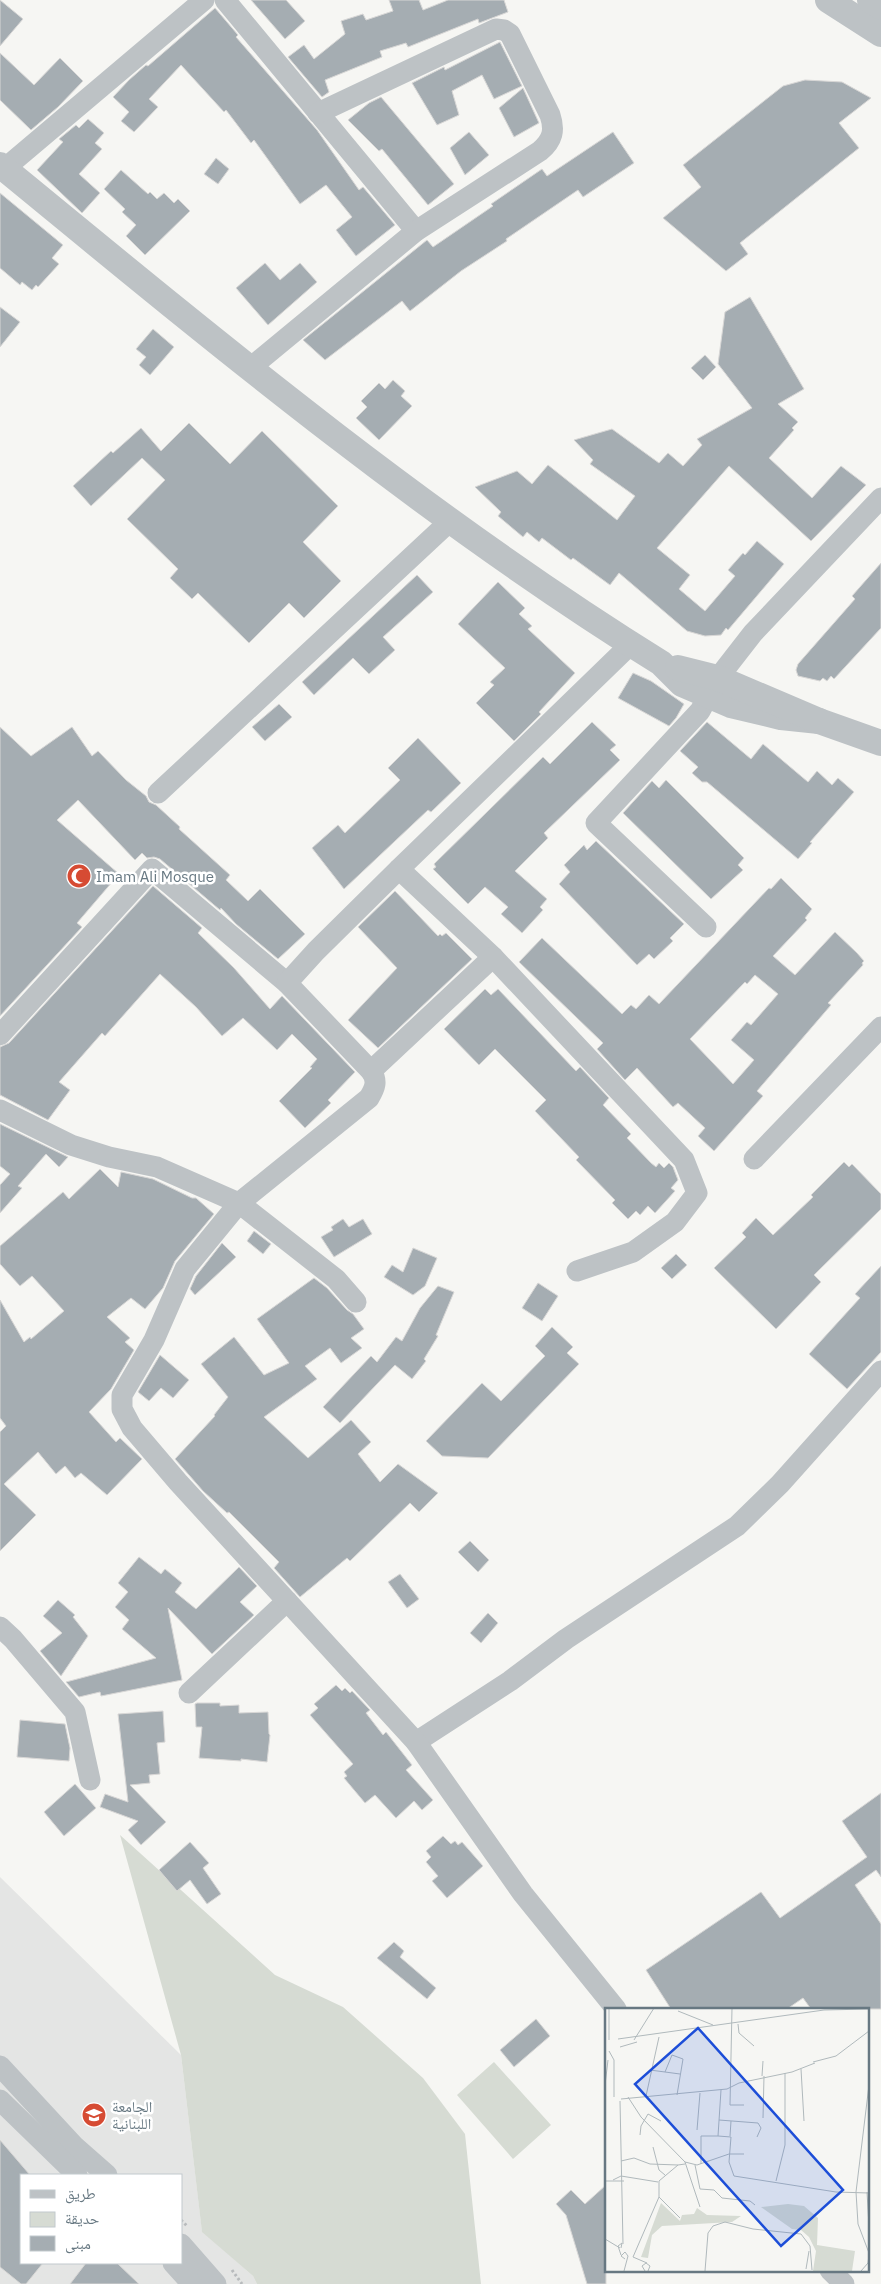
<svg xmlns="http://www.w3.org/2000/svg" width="881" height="2284" font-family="'IBM Plex Sans','Noto Naskh Arabic',sans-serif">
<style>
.built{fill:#e4e5e4;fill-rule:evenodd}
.green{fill:#d6dbd3}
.building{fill:#a5adb2;stroke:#d8d7d6;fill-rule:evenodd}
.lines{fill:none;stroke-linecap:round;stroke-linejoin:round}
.path{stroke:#b8bbbd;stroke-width:3;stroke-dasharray:2.5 2.5;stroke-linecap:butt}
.minor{stroke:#bdc2c5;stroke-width:21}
.tertiary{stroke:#bdc2c5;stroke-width:26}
.labels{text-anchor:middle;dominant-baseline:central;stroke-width:5;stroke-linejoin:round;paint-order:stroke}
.poi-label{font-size:15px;fill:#677882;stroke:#fff;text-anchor:start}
.inset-road{fill:none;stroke:#b0b9bc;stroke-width:1}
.view{fill:#1d4ed8;fill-opacity:0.15;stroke:#1d4ed8;stroke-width:2.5}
.inset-edge{fill:none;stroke:#677882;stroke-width:2.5}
</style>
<rect width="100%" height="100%" fill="#f6f6f3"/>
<path class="built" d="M 0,1877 L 181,2055 L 202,2231 L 253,2276 L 257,2284 L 0,2284 ZM 21,2175 L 181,2175 L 181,2263 L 21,2263 Z"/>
<g class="green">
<path d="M 120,1835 L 275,1975 L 343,2007 L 423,2078 L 465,2134 L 481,2284 L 257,2284 L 253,2276 L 202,2232 L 181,2055 Z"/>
<path d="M 494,2062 L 551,2125 L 513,2159 L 457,2095 Z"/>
</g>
<g class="building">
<path d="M 0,0 L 23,19 L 0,46 Z"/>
<path d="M 251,0 L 286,0 L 305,21 L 285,39 Z"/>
<path d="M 389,0 L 419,0 L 423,10 L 448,0 L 504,0 L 508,12 L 479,23 L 478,19 L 408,47 L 406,43 L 380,51 L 382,57 L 325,80 L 329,92 L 322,97 L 288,57 L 304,45 L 314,59 L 345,34 L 341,21 L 363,14 L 366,20 L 393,11 Z"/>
<path d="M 215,8 L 238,35 L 236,37 L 317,130 L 359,190 L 363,187 L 395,225 L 356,256 L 336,230 L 352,217 L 326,185 L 300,204 L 254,140 L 251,143 L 226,110 L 224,112 L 181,65 L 149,99 L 158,107 L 134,132 L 121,121 L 129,112 L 113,97 L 129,80 L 146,65 L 148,66 Z"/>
<path d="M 500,42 L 522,86 L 494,99 L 482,75 L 452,91 L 459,115 L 437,125 L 412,83 L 444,67 L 445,70 Z"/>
<path d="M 0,53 L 34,85 L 60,58 L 83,81 L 58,107 L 31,130 L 0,100 Z"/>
<path d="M 805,80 L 842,82 L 871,98 L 839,123 L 859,148 L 740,243 L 748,254 L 726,271 L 663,218 L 701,187 L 683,165 L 783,86 Z"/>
<path d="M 523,88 L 539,123 L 514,137 L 499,108 Z"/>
<path d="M 381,97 L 454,184 L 428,205 L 382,149 L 379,151 L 348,120 L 369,103 Z"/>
<path d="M 88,119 L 104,133 L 95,143 L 102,149 L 79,174 L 100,193 L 82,213 L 37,170 L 63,142 L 59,139 L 76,125 L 79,128 Z"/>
<path d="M 469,132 L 489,155 L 465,175 L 450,148 Z"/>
<path d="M 613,132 L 634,163 L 583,197 L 578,190 L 506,239 L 507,241 L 461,271 L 410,311 L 402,301 L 325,360 L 303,340 L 427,240 L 433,247 L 493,206 L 491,204 L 542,169 L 547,176 Z"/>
<path d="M 216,158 L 229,169 L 218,184 L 204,174 Z"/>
<path d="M 121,170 L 148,194 L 150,192 L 157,199 L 164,193 L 174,203 L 178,199 L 190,211 L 145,255 L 126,236 L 136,225 L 122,212 L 125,209 L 104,189 Z"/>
<path d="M 0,193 L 63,245 L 52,258 L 59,264 L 38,287 L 36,285 L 32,290 L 22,282 L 20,285 L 0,268 Z"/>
<path d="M 265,263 L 280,280 L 300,263 L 317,282 L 268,325 L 236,288 Z"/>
<path d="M 750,297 L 804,389 L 778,404 L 798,422 L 792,428 L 794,430 L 769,458 L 812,498 L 841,466 L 866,485 L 811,541 L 729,466 L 657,548 L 690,575 L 679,589 L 705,611 L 735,576 L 728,570 L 743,553 L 745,555 L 757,541 L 784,564 L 728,630 L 726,628 L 721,635 L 705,636 L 687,631 L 619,573 L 610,585 L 573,558 L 571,560 L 542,538 L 539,542 L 527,532 L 523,537 L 498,516 L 501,512 L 475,487 L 517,471 L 532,484 L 548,465 L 617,520 L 635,496 L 590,464 L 593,460 L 574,440 L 612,429 L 659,463 L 668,453 L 683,466 L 702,445 L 697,439 L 752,408 L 718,364 L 725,312 Z"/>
<path d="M 0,307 L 20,322 L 0,347 Z"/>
<path d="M 153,329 L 174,347 L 150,375 L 139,365 L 146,357 L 136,349 Z"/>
<path d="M 705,355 L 716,367 L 703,380 L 691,368 Z"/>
<path d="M 393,380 L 405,391 L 401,396 L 412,406 L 379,440 L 356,418 L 367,407 L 361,401 L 379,383 L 385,389 Z"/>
<path d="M 189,423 L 230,464 L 262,431 L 338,506 L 303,542 L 341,581 L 304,618 L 289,603 L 249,643 L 198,593 L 192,599 L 170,578 L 178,569 L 127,519 L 165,480 L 142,458 L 91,506 L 73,486 L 111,451 L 113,453 L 141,428 L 161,451 Z"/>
<path d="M 881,563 L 881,628 L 834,679 L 831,676 L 827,681 L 823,678 L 820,681 L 798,676 L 796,670 L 798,664 L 855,599 L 852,596 Z"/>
<path d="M 417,575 L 433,592 L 383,637 L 395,650 L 369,674 L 353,658 L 314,695 L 302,682 Z"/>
<path d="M 498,582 L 525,608 L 519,614 L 532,626 L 528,629 L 575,673 L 539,712 L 541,714 L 514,741 L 476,703 L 494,685 L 490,682 L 505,668 L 458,624 Z"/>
<path d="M 633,673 L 651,681 L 684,704 L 676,718 L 669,726 L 618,698 Z"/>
<path d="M 279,704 L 292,717 L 265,741 L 252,727 Z"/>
<path d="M 592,722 L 616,745 L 610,750 L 620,760 L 544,833 L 548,838 L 515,871 L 547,899 L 540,907 L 543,910 L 522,933 L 501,914 L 508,907 L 485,887 L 468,904 L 433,869 L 436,867 L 434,864 L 543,757 L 550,764 Z"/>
<path d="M 707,722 L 751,759 L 763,744 L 808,782 L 817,771 L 832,785 L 838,778 L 854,792 L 810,842 L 812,843 L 798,859 L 707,782 L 702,782 L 692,773 L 698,767 L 680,751 Z"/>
<path d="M 0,727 L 31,756 L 72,727 L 92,756 L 98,751 L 126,780 L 146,796 L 149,802 L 156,805 L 180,827 L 179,829 L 230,875 L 226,880 L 248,901 L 260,889 L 305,934 L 278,959 L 236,924 L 221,908 L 220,910 L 160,859 L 154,857 L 147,858 L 142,853 L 135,860 L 78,800 L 57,820 L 119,874 L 77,923 L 82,927 L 0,1016 Z"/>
<path d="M 418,738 L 461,783 L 431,812 L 428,810 L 344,889 L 312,848 L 338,825 L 345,833 L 400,780 L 388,768 Z"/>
<path d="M 666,780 L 744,858 L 738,865 L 743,870 L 711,899 L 623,813 L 652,781 L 659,788 Z"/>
<path d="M 596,841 L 684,924 L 670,938 L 673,941 L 654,959 L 649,954 L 637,965 L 559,884 L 570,872 L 564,865 L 584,845 L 587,850 Z"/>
<path d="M 781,878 L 812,909 L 805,918 L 807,920 L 773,956 L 795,975 L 835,932 L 857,953 L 864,961 L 862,963 L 863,965 L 828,1003 L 831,1005 L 757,1091 L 763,1096 L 714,1151 L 698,1136 L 705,1128 L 678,1103 L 673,1107 L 637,1068 L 625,1080 L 597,1049 L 603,1043 L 519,962 L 542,938 L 622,1014 L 631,1005 L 636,1009 L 649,995 L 659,1004 L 769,888 L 771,889 ZM 755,975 L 778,994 L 751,1025 L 747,1022 L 731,1040 L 754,1060 L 733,1084 L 690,1039 L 745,982 L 747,984 Z"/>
<path d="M 153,886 L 202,928 L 198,933 L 234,968 L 270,1009 L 282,996 L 355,1072 L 328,1100 L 331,1103 L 305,1128 L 279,1101 L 312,1068 L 310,1067 L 317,1059 L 292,1034 L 277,1050 L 243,1018 L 222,1036 L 196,1007 L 160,974 L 105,1036 L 102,1033 L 59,1082 L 70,1090 L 48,1120 L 0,1095 L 0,1047 L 9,1043 Z"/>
<path d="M 395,891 L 438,936 L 440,934 L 442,936 L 446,933 L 472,959 L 378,1048 L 348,1020 L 397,968 L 358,927 Z"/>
<path d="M 485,989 L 491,995 L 498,989 L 576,1071 L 580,1067 L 609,1098 L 603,1105 L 631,1134 L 627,1138 L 651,1163 L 656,1167 L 659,1163 L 664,1168 L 669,1163 L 673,1167 L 678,1180 L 671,1188 L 675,1191 L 655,1213 L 648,1206 L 640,1215 L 636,1211 L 628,1219 L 612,1203 L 615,1200 L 576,1160 L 579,1157 L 535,1111 L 546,1100 L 495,1049 L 479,1065 L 444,1029 Z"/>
<path d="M 0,1124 L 68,1157 L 59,1167 L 46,1154 L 18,1186 L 22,1188 L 0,1213 L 0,1185 L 10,1174 L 0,1166 Z"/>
<path d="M 844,1162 L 849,1167 L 852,1164 L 881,1194 L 881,1209 L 814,1275 L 821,1282 L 776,1329 L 714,1268 L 746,1237 L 742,1233 L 756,1218 L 773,1235 L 813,1197 L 811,1195 Z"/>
<path d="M 100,1169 L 118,1187 L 121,1172 L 153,1179 L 192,1198 L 196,1198 L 214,1214 L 175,1261 L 163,1288 L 145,1309 L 131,1298 L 107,1317 L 130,1338 L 125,1342 L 134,1350 L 111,1389 L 89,1412 L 116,1442 L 120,1438 L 142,1459 L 107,1495 L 81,1473 L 75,1478 L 65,1466 L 56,1474 L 38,1452 L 4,1484 L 36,1515 L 0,1551 L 0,1432 L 6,1426 L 0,1418 L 0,1300 L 24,1342 L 30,1337 L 31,1339 L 64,1311 L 32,1276 L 20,1286 L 0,1264 L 0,1246 L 63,1192 L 69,1199 Z"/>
<path d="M 343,1219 L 349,1227 L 363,1219 L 372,1234 L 334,1257 L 321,1237 L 333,1230 L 331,1227 Z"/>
<path d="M 254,1231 L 271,1244 L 263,1254 L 247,1241 Z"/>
<path d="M 222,1243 L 236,1257 L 195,1295 L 190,1289 L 196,1276 Z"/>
<path d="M 413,1248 L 437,1258 L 425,1286 L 413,1295 L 384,1277 L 392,1265 L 403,1272 Z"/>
<path d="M 676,1254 L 687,1265 L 672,1279 L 661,1268 Z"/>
<path d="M 881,1266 L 881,1352 L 847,1389 L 809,1354 L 860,1298 L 855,1294 Z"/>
<path d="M 314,1278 L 327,1288 L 347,1310 L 353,1314 L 364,1329 L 351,1338 L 362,1348 L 341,1363 L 330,1348 L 305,1366 L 317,1379 L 264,1417 L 308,1458 L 351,1420 L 371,1442 L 358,1454 L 380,1482 L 398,1464 L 438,1493 L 419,1512 L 410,1503 L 350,1561 L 347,1558 L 300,1597 L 274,1568 L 279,1562 L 229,1512 L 227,1513 L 203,1491 L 175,1459 L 215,1416 L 214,1415 L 228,1397 L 201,1364 L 234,1337 L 264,1375 L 289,1363 L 257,1319 Z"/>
<path d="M 538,1283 L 558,1296 L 542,1321 L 522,1308 Z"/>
<path d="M 438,1286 L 454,1292 L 436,1335 L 438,1336 L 424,1359 L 426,1361 L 412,1379 L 395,1365 L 340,1423 L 323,1407 L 371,1356 L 377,1362 L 396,1337 L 402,1341 L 420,1308 Z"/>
<path d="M 552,1327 L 573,1347 L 567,1353 L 579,1364 L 488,1458 L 442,1456 L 426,1441 L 482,1383 L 501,1401 L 545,1356 L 535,1346 Z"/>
<path d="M 160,1355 L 189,1380 L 173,1398 L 161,1388 L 149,1401 L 138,1392 Z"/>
<path d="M 470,1541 L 489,1560 L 478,1572 L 458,1552 Z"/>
<path d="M 139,1557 L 161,1574 L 165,1569 L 182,1583 L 175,1592 L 196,1609 L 239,1567 L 257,1586 L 240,1602 L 254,1615 L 212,1654 L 168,1608 L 182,1680 L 101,1696 L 100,1692 L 79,1697 L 66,1682 L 156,1658 L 122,1629 L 129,1620 L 115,1607 L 128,1592 L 118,1583 Z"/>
<path d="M 400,1574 L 419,1599 L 407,1608 L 388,1582 Z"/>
<path d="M 58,1600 L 75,1615 L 73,1617 L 88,1636 L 61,1676 L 40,1651 L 62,1633 L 43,1616 Z"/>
<path d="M 488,1613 L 498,1623 L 481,1643 L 470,1633 Z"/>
<path d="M 336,1685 L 342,1691 L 345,1688 L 350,1693 L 352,1691 L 370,1710 L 366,1713 L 383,1735 L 386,1732 L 412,1765 L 406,1770 L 433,1800 L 422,1810 L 414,1801 L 396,1818 L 375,1795 L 365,1803 L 344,1778 L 347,1776 L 344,1772 L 353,1764 L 310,1715 L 318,1708 L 314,1704 Z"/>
<path d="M 197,1703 L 220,1703 L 220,1706 L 239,1705 L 239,1713 L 268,1712 L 269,1734 L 270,1735 L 267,1762 L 241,1759 L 241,1761 L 199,1758 L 202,1727 L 196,1727 L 195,1704 Z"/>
<path d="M 163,1711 L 165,1742 L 157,1743 L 160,1774 L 149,1775 L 150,1783 L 130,1785 L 166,1822 L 141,1845 L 128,1830 L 138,1821 L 100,1807 L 105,1794 L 128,1802 L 118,1714 Z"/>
<path d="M 20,1720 L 65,1724 L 70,1748 L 69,1761 L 17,1757 Z"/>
<path d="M 75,1784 L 96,1808 L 64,1836 L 44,1812 Z"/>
<path d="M 881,1793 L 881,1877 L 876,1870 L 855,1885 L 881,1924 L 881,2009 L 811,2009 L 803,1998 L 787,2009 L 671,2009 L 646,1970 L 761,1892 L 780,1918 L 867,1857 L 842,1821 Z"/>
<path d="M 443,1836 L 451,1844 L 455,1841 L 458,1845 L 462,1842 L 483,1866 L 447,1898 L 432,1881 L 438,1876 L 426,1862 L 431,1857 L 426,1851 Z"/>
<path d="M 190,1842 L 209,1863 L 203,1868 L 221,1894 L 207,1904 L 190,1880 L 177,1891 L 159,1870 Z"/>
<path d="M 394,1942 L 404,1951 L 400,1957 L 436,1988 L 427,1999 L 377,1958 Z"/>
<path d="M 536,2019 L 550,2036 L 514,2067 L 500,2050 Z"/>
<path d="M 0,2140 L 30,2175 L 21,2175 L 21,2263 L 43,2263 L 26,2284 L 21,2284 L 0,2267 Z"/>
<path d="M 606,2185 L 606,2284 L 587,2284 L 566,2215 L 556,2204 L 571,2190 L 585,2204 Z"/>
<path d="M 86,2263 L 117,2263 L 139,2284 L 70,2284 Z"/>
</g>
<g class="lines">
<g class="path">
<path d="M 181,2220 L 187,2226"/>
<path d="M 232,2270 L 242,2284"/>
</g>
<g class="minor">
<path d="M 225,0 L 416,231"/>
<path d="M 4,169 L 204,0"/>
<path d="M 249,369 L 416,231 L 540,151 C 553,140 555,130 550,115 L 510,34 L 504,30 L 496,29 L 318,113"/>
<path d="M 158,793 L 449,522"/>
<path d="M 399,869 L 493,957 L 684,1160 L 697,1193 L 675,1222 L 633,1252 L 577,1271"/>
<path d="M 706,927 L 596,823 L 700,711 L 718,678 L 753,633 L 881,498"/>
<path d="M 0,1035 L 152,869 L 287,983"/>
<path d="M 371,1071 L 493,957"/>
<path d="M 0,1110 L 71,1145 L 109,1157 L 157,1167 L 239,1203 L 336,1279 L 356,1302"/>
<path d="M 754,1159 L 881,1027"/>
<path d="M 0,1627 L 13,1639 L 75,1712 L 90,1780"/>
<path d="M 189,1693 L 287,1601"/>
<path d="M 416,1742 L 510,1681 L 566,1639 L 737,1526 L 780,1484 L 881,1371"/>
<path d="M 616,2009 L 523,1894 L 416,1742 L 178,1482 L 132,1428 L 122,1409 L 122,1395 L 154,1340 L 185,1269 L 239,1203 L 369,1098 C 375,1088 378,1081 371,1071 L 287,983 L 316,951 L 399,869 L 631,644"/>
<path d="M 0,2066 L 74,2146 L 107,2175"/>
<path d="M 0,2100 L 77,2175"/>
<path d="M 181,2244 L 216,2284"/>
<path d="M 173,2263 L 192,2284"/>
<path d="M 830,2270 L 844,2284"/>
</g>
<g class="tertiary">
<path d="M 828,0 L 881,34"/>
<path d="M 870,0 L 881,7"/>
<path d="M 0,165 C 213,340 426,517 661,663 L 682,684 L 731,705 L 781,717 L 819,721"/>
<path d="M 678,668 L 718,678 L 819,721 L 881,743"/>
</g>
</g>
<defs>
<symbol id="mosque-disc" viewBox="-11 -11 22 22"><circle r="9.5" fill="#d64b33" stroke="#fff"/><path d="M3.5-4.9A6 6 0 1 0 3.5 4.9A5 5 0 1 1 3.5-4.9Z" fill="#fff"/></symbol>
<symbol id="university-disc" viewBox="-11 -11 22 22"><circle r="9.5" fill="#d64b33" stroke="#fff"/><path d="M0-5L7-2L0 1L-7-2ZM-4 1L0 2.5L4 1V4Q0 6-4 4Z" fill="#fff"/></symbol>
</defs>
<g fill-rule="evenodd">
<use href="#mosque-disc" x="65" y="862" width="28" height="28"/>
<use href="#university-disc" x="80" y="2101" width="28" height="28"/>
</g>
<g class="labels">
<g class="poi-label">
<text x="96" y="876">Imam Ali Mosque</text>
<text x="112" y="2106">الجامعة<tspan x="112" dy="17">اللبنانية</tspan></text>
</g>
</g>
<g transform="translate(605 2008)">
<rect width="264" height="264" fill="#f6f6f3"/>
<path d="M 56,195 L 75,213 L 77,207 L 89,206 L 92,200 L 102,207 L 136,208 L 127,214 L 57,218 L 47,227 L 43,250 L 36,249 ZM 183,196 L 199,198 L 213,210 L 212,237 L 250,243 L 247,263 L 208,263 L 211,243 L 204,229 L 196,222 L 187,221 L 156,199 Z" fill="#d6dbd3"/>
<path class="inset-road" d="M 127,0 L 125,97 L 139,97M 73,3 L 108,17M 133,16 L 134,25 L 149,38M 13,31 L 219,2 L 264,1M 4,32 L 4,0M 29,32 L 49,0M 15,39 L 32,34M 4,43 L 9,52 L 9,89M 208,54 L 231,48 L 264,23M 196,61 L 199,113M 45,62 L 75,66M 60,64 L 67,47 L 78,51 L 72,87M 157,68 L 158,53M 134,75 L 187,64 L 210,55M 0,77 L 3,52M 264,77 L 251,184 L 253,216 L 264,245M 116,82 L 113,128 L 126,129 L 124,154 L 129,168 L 231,184 L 264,185M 41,88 L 54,29M 23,89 L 36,109 L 80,154 L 95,199M 16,91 L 122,81 L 134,75M 15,93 L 18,236M 158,110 L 159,68M 114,112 L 153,115 L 156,120 L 152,129M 92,122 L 95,85M 35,127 L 36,118 L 43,106 L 56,113M 125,128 L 126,113M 48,139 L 54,162 L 60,167M 16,153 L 29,150 L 45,156 L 73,157M 80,154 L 92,157 L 124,146 L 139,146M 96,156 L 96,128 L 113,128M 90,157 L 95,181 L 109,182 L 117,190 L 145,193 L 150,197M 8,172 L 16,168 L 53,174M 0,173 L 19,173M 171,173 L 180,137 L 180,65M 262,184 L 264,218M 54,189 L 75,210M 0,231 L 15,240M 16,240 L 17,235 L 13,238 L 16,247M 42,255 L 28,249 L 54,189 L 54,173 L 73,157 L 80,156M 201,261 L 204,243M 19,263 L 23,248 L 20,244 L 16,248 L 20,251M 40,263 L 37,258 L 41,255 L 45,258 L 43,263M 100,263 L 103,225 L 108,218 L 120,214 L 148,221 L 196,226 L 205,238 L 207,262M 256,263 L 263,255 L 264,247"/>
<path class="view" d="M 93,20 L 238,182 L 176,238 L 30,76 Z"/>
<rect width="264" height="264" class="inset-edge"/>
</g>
<rect x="20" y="2174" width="162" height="90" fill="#ffffff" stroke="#c2c9cd"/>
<rect x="30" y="2190" width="25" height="8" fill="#bdc2c5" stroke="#c2c9cd"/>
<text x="65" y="2199" font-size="15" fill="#677882">طريق</text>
<rect x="30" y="2212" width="25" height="15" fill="#d6dbd3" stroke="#c2c9cd"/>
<text x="65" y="2224" font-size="15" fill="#677882">حديقة</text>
<rect x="30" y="2236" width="25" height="15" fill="#a5adb2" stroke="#c2c9cd"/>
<text x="65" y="2249" font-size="15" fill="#677882">مبنى</text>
</svg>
